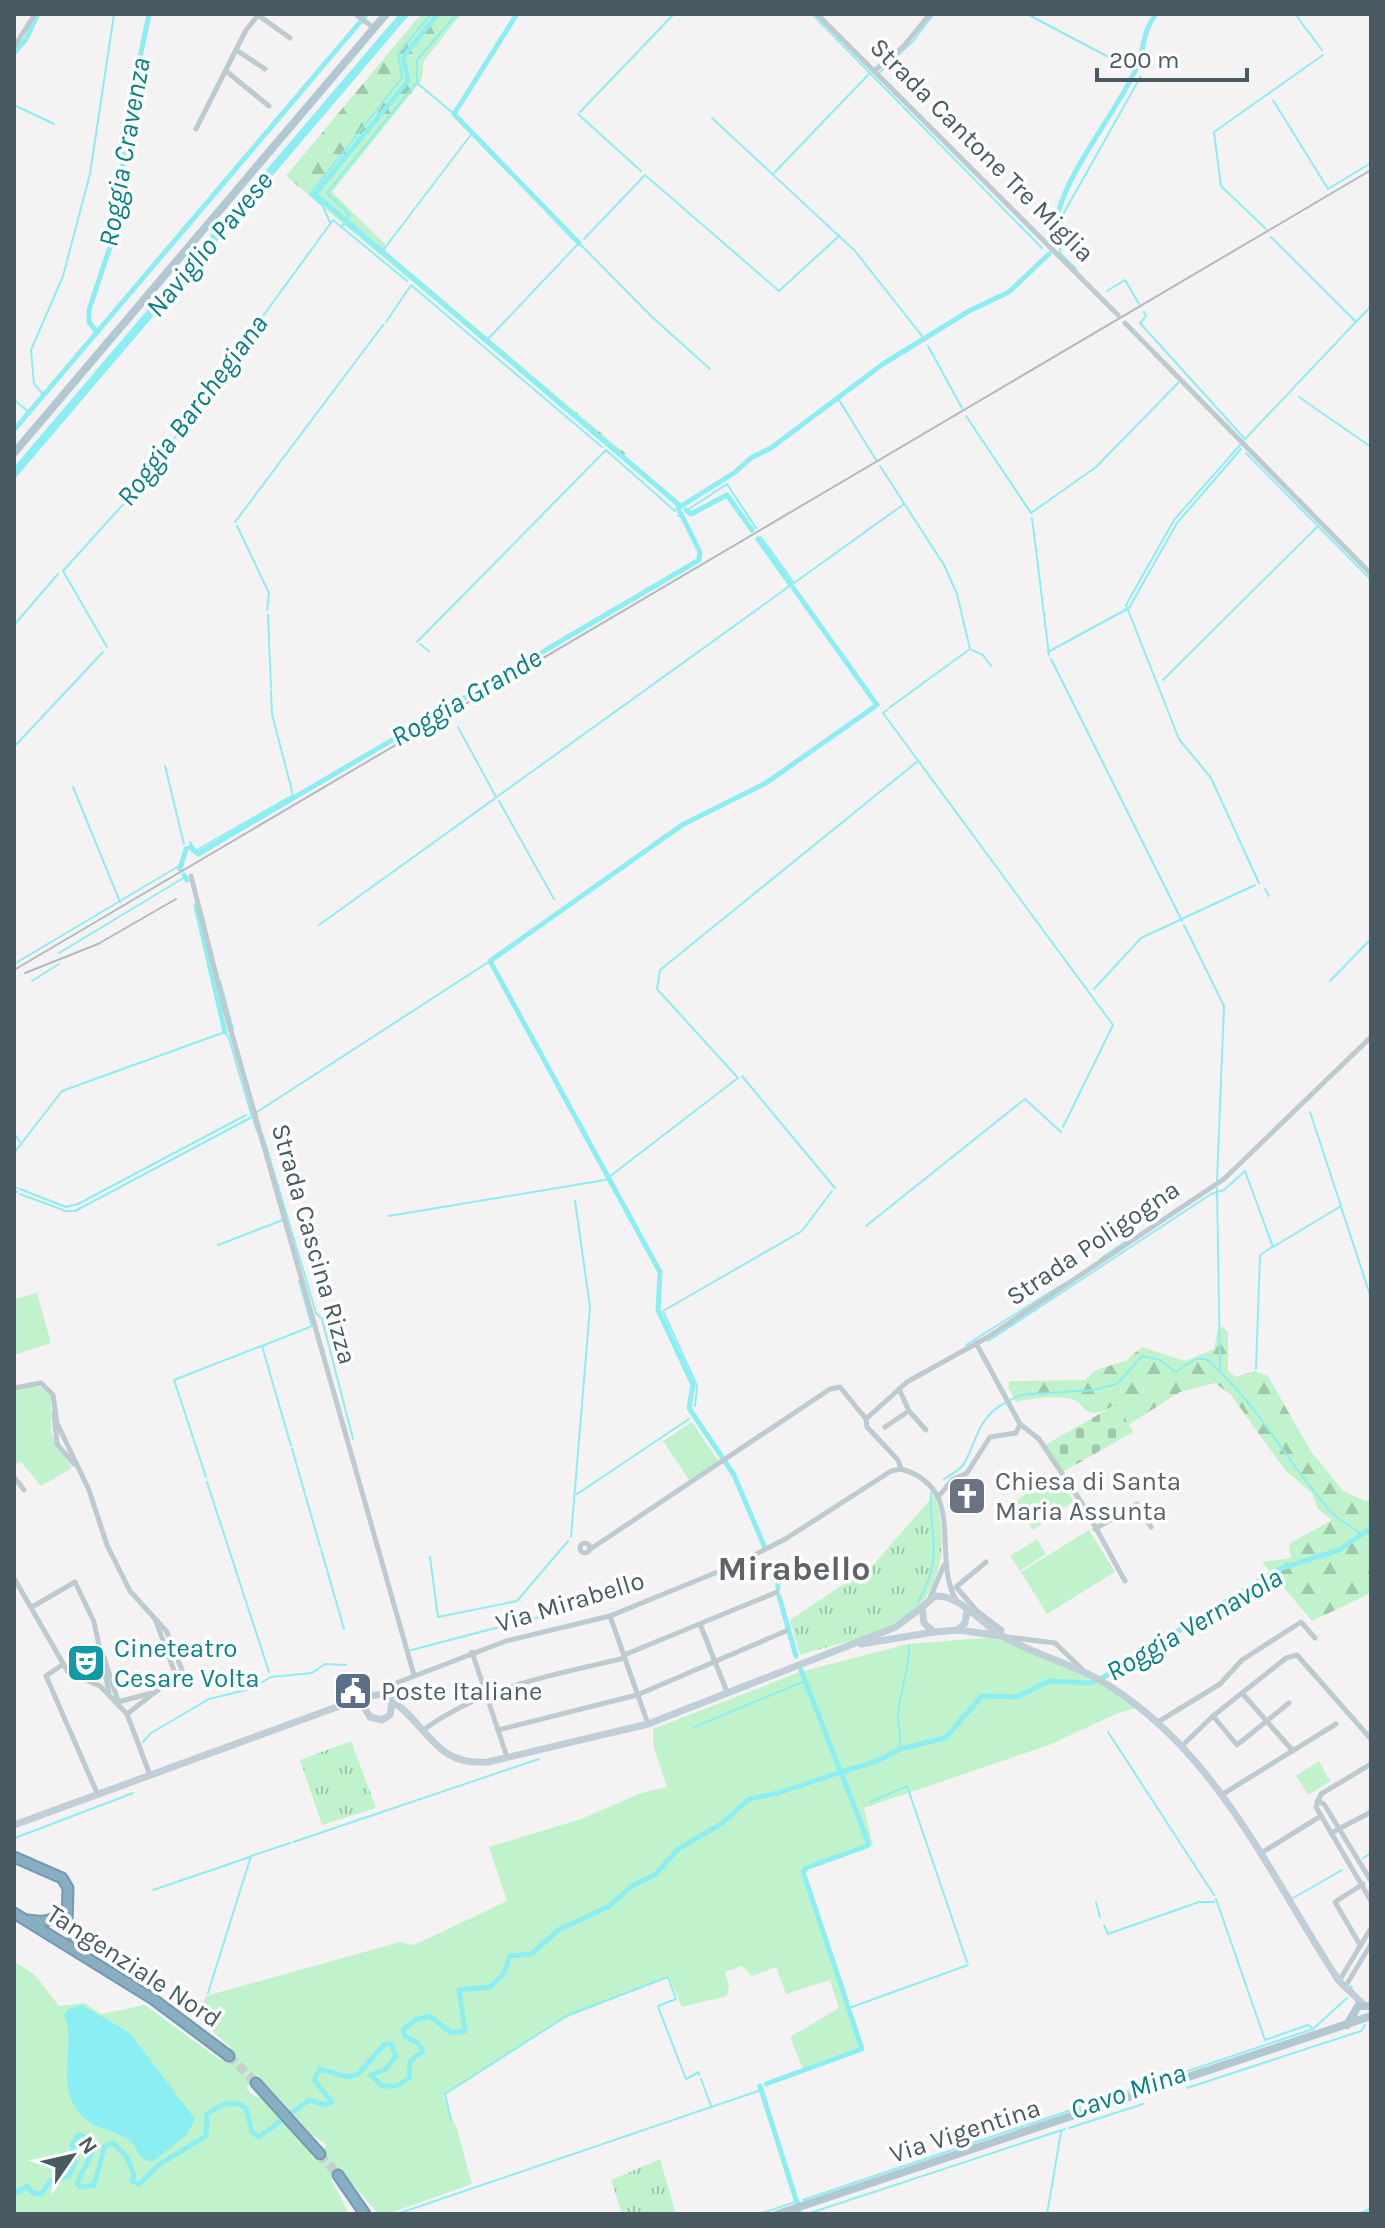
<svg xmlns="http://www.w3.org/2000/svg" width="1385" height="2228" font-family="Karla,sans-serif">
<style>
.grass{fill:url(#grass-tufts)}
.forest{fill:url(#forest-firs)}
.cemetery{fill:url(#cemetery-stones)}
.green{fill:#c0f3cc;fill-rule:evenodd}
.water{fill:#8beef2}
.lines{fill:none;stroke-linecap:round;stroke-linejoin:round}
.stream{stroke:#8beef2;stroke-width:2}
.canal{stroke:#8beef2;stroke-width:5}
.highway-tunnel{stroke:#cacccf;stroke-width:9;stroke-dasharray:9 4.5;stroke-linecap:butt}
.highway-casing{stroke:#739aaf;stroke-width:13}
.street{stroke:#bdcacf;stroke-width:5}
.secondary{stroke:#bfced7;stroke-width:7}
.primary{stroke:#b1c7d2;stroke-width:8}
.highway{stroke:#88aec3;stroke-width:9}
.rail{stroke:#b4b9bd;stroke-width:2}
.labels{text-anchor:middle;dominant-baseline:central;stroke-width:7;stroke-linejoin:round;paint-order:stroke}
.street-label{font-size:26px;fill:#495a62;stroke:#fff}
.worship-label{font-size:26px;fill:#5b616d;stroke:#fff;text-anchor:start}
.culture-label{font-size:26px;fill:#0d838f;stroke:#fff;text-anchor:start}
.service-label{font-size:26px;fill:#4e5e75;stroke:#fff;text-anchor:start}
.water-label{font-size:28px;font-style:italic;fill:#078187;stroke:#fff}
.district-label{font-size:34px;font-weight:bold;fill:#5e6468;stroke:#fff}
</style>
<defs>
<pattern id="grass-tufts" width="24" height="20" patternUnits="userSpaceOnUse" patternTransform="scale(2)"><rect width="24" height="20" fill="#c0f3cc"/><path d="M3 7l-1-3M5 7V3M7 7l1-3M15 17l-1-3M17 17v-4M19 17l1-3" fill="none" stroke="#9ec8a9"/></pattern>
<pattern id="forest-firs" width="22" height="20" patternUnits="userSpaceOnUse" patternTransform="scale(2)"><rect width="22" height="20" fill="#c0f3cc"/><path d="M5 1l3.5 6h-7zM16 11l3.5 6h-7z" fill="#9ec8a9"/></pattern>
<pattern id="cemetery-stones" width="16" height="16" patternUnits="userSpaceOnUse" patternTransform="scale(2)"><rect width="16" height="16" fill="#c0f3cc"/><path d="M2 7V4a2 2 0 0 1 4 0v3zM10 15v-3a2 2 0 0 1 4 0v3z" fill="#9ec8a9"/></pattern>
</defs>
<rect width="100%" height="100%" fill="#f5f2f3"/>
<g class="grass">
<path d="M 934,1495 C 950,1538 943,1597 900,1621 C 871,1638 832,1645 800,1655 L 790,1620 L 874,1564 Z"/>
<path d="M 351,1741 L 376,1808 L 322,1825 L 300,1760 Z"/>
<path d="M 660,2159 L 676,2214 L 622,2214 L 611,2180 Z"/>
</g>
<g class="forest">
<path d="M 421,14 L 461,14 L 424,61 L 421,81 L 332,192 L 385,244 L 386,252 L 626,454 L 618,454 L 286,176 Z"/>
<path d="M 1223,1327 L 1228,1332 L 1228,1371 L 1236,1377 L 1255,1371 L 1268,1376 L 1310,1450 L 1343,1491 L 1365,1501 L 1371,1499 L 1371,1593 L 1312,1621 L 1262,1562 L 1291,1558 L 1289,1544 L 1332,1520 L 1318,1509 L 1312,1493 L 1285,1470 L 1231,1395 L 1215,1383 L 1180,1392 L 1128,1425 L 1117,1404 C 1078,1426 1090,1400 1066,1398 C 1050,1396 1033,1398 1016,1402 L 1008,1387 L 1010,1381 L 1085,1380 L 1096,1370 L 1125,1361 L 1142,1347 L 1185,1361 L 1214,1349 L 1218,1328 Z"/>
</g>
<path class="cemetery" d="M 1117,1404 L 1133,1432 L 1061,1473 L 1045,1445 Z"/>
<g class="green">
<path d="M 37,1293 L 51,1343 L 14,1355 L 14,1299 Z"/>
<path d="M 28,1386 L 40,1387 L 51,1396 L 51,1433 L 72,1468 L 41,1486 L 21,1462 L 14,1464 L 14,1391 Z"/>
<path d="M 692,1422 L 718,1461 L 689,1480 L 663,1441 Z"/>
<path d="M 1055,1474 L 1074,1501 L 1033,1530 L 1014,1502 Z"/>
<path d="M 1089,1530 L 1115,1572 L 1047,1614 L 1021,1572 Z"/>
<path d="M 1037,1539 L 1046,1554 L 1020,1571 L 1010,1556 Z"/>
<path d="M 997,1637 L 1085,1674 L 1137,1708 L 1118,1713 L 1049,1745 L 864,1808 L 873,1846 L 800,1872 L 864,2050 L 804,2071 L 790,2037 L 839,2008 L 830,1980 L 786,1994 L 776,1967 L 752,1976 L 742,1966 L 725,1972 L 729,1986 L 727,1996 L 682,2007 L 669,1977 L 561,2020 L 443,2096 L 458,2132 L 472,2184 L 387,2214 L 378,2214 L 342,2171 L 331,2179 L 349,2214 L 14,2214 L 14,1961 L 35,1975 L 59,2006 L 85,2003 L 101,2014 L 145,2005 L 220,2060 L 231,2048 L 195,2015 L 206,1996 L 400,1942 L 414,1945 L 507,1901 L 489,1847 L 581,1819 L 641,1793 L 667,1787 L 653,1745 L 653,1729 L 800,1672 L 908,1644 ZM 258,2075 L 310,2133 L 327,2145 L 313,2159 L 305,2140 L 267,2100 L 254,2096 L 246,2088 Z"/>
<path d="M 1319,1761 L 1330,1781 L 1308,1795 L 1296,1776 Z"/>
</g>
<g class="water">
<path d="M 399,14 L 410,14 L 14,480 L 14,467 Z"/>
<path d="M 82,2005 L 130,2033 L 195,2119 L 187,2135 L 152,2162 L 144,2160 C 139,2156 137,2149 133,2144 C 122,2131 96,2130 83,2117 C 52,2085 78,2048 64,2015 L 68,2009 Z"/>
</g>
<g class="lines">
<g class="stream">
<path d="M 812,14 L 1042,248"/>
<path d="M 1027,14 L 1135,71"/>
<path d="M 1295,14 L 1322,50"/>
<path d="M 880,72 L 913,41 L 934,14"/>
<path d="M 417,83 L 454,114"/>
<path d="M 1273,100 L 1328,189 L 1371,163"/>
<path d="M 14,105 L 54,124"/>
<path d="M 580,112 L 674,14"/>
<path d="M 578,114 L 641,171"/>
<path d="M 712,118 L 855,251 L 922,336"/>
<path d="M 774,173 L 869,74"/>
<path d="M 347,221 L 349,214 L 327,193 L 417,82 L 417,60 L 457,14"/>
<path d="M 330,223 L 323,206 L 310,194 L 402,78 L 398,54 L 431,14"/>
<path d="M 342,226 L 345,223 L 381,253 L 473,132"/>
<path d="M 1266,229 L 1221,186 L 1214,132 L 1323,55"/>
<path d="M 1271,237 L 1355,321"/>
<path d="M 584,239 L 645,175 L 779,291 L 839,236"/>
<path d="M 1076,269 L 1060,253 L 1061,218 L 1141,76"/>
<path d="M 1107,291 L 1125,280 L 1139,304"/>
<path d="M 1144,312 L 1146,316 L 1140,323 L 1245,439 L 1371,306"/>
<path d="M 386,322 L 411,285 L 602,447"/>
<path d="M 488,339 L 579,243 L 651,316 L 710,369"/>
<path d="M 928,346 L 962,408"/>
<path d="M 44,395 L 34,384 L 31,350 L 63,276 L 90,174 L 114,14"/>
<path d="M 1299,397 L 1371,447"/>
<path d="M 14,400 L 29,412"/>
<path d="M 839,400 L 876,460"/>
<path d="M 966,416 L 1031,513 L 1096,467 L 1179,382"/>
<path d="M 1240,445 L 1174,520 L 1126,605 L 1179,739 L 1211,778 L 1259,883"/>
<path d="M 1246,453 L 1371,580"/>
<path d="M 880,466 L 944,565 L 957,594 L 970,649 L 889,708"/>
<path d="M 686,511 L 727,484 L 756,528"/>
<path d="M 678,516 L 682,513"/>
<path d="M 1032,518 L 1049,655"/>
<path d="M 235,522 L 383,325"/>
<path d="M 237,526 L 269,593 L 267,610"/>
<path d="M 761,537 L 794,583 L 904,504"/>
<path d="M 268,615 L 271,688"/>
<path d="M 14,625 L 58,574"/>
<path d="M 417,642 L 606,450 L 675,511"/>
<path d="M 420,644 L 429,651"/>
<path d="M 107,647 L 63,571 L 137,489 L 333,220 L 407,281"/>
<path d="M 972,650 L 983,655 L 991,666"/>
<path d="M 1048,652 L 1129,608 L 1177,523 L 1241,449"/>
<path d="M 1051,659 L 1182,921"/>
<path d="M 1163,680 L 1318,526"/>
<path d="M 887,710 L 883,713 L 1113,1025 L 1063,1127"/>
<path d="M 458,727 L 496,797"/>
<path d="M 14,747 L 103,652"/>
<path d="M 165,766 L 184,844"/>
<path d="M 73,787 L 120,902"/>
<path d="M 499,801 L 554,899"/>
<path d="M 190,842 L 195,851 L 293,795 L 272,714 L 271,691"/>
<path d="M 1265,889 L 1269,896"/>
<path d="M 319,925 L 791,585"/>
<path d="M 1184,925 L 1224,1006 L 1217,1180"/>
<path d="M 59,953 L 185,877"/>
<path d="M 14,964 L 179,866"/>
<path d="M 32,981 L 59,964"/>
<path d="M 220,981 L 233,1029"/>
<path d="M 1330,981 L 1371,939"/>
<path d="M 1094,989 L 1141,938 L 1255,885"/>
<path d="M 742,1076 L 835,1188"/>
<path d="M 257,1112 L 490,961"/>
<path d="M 253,1118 L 257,1131"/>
<path d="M 14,1133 L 20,1142"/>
<path d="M 263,1136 L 316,1313 L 322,1319 L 353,1439"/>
<path d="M 14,1153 L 62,1091 L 225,1032 L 229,1038 L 252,1117 L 75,1211 L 66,1211 L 20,1194"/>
<path d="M 14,1187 L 17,1188"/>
<path d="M 1217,1188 L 1220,1369"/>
<path d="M 20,1189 L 66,1207 L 78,1204 L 246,1115"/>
<path d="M 14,1191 L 17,1192"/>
<path d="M 1341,1207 L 1371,1298"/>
<path d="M 389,1216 L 605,1180 L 738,1078 L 657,989 L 660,970 L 918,761"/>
<path d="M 866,1226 L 1025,1099 L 1061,1132"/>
<path d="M 218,1245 L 283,1220"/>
<path d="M 1100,1259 L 1125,1242"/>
<path d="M 988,1341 L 1211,1194 L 1224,1190 L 1245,1171 L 1273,1247 L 1341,1206 L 1310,1112"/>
<path d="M 966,1345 L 1065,1283"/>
<path d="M 1256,1369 L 1260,1255 L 1272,1247"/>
<path d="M 1011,1400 L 1020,1395 L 1094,1390 L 1117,1384 L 1142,1356 L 1160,1360 L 1175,1372 L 1196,1359 L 1206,1359 C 1257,1402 1287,1463 1331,1512 C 1339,1521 1352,1526 1361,1534"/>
<path d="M 695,1406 L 697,1386 L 663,1311 L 802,1231 L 832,1191"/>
<path d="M 291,1446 L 262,1346 L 312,1326 L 299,1281"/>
<path d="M 292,1449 L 320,1546"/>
<path d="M 206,1477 L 174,1380 L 261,1346"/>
<path d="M 944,1479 C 950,1475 962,1469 965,1462 C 977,1439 979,1416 1005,1403"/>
<path d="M 207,1482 L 269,1672"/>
<path d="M 577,1494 L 689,1419"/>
<path d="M 571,1537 L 590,1307 L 575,1201"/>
<path d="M 321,1549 L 344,1629"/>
<path d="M 430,1557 L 438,1617 L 517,1601 L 568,1541"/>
<path d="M 918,1602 C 945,1553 929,1541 931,1493"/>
<path d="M 524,1621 L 585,1605"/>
<path d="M 408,1651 L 518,1622"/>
<path d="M 694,1727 L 805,1681"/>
<path d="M 1108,1732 L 1214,1895"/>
<path d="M 143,1742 L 151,1733 L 209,1699 L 250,1689 L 271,1677 L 312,1673 L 325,1664 L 346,1665"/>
<path d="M 900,1749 C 902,1737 898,1728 898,1717 C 899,1692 910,1670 909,1646"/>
<path d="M 870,1802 L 907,1786 L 967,1962"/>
<path d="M 15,1838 L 133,1793"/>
<path d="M 293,1842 L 539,1759"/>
<path d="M 1363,1858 L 1371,1853"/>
<path d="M 153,1890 L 250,1857"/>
<path d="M 1293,1898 L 1342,1870"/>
<path d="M 1216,1899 L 1265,2040 L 1308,2025 L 1312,2028"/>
<path d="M 1096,1902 L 1100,1917"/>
<path d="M 1104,1925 L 1108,1934 L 1199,1902 L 1214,1902"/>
<path d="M 1351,1986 L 1352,1988"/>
<path d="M 208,1993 L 251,1856 L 290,1843"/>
<path d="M 849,2008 L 968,1965"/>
<path d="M 701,2079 L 711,2106"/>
<path d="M 1187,2088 L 1361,2031 L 1365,2025"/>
<path d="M 451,2120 L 445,2094 L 568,2015 L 668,1977 L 676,1999 L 658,2006 L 660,2012 L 686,2079 L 699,2072 L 699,2075"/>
<path d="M 1069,2128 L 1143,2104"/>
<path d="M 803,2200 L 1313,2029 L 1347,1998"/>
<path d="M 397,2214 L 761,2090"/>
<path d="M 760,2214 L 798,2201"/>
<path d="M 807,2214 L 1065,2129"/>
<path d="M 1047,2214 L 1061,2132"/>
<path d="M 1360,2214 L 1371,2208"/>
</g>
<g class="canal">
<path d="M 438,14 L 403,57 L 408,81 L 315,194 L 679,505"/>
<path d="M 517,14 L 454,114 L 579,243"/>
<path d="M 14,53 L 26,39 L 38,14"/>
<path d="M 1052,250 C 1053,183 1107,130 1135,71 C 1145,51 1141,33 1156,14"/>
<path d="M 97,333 L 89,322 L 89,310 L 113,238 L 131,101 L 149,14"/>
<path d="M 14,430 L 367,14"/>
<path d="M 678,508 L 734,473 L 751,458 L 771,448 L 883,364 L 969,311 L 1009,292 L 1049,254"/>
<path d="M 686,510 L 691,514 L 727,495 L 752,530"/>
<path d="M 758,539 L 791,585"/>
<path d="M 190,847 L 198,854 L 699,560 L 700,552 L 680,512"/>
<path d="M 180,869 L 186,849"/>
<path d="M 184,875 L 187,880"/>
<path d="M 196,906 L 225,1032"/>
<path d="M 765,1548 L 734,1475 L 689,1408 L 693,1385 L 658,1310 L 660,1272 L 490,961 L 682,825 L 766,783 L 877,705 L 794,589"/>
<path d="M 777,1570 L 778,1588"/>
<path d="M 779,1596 L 796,1656"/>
<path d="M 801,1670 L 868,1842 L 867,1846 L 806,1868 L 803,1872 L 847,2003"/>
<path d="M 844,1771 L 875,1762 L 900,1749 L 945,1738 L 982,1696 L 1017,1697 L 1049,1681 L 1090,1683 L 1104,1677 L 1259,1581 L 1282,1568 L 1339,1550 L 1371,1528"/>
<path d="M 766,2084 L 862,2049 L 848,2007"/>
<path d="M 760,2086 L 797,2203"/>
<path d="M 14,2194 L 27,2186 L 33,2193 L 41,2194 L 50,2181 L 69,2176 L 75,2163 L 72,2144 L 79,2135 L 88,2138 L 93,2151 L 77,2183 L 80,2187 L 94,2185 L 105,2146 L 113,2143 L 127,2157 L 134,2175 L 132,2181 L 139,2184 L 160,2164 L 206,2136 L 207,2114 C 220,2105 232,2098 246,2108 L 252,2132 L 259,2137 L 309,2100 L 326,2105 L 332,2102 L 314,2080 L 320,2069 L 347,2077 L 358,2074 L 385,2044 L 391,2044 L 396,2056 L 386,2069 L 371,2075 L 382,2086 L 397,2086 L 409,2078 L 410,2061 L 423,2051 L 418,2043 L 405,2036 L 403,2030 L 415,2020 L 430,2016 L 451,2033 L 465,2031 L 459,1990 L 490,1987 L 503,1975 L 510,1956 L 531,1954 L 560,1929 L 608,1907 L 635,1884 L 655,1875 L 678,1849 L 721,1824 L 749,1799 L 778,1793 L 838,1773"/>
<path d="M 799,2212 L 800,2214"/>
</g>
<g class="highway-tunnel">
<path d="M 229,2056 L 256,2083"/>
<path d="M 320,2154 L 338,2175"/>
</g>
<defs>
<g id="highway">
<path d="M 14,1857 L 62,1878 L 68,1888 L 67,1924 L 83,1952"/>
<path d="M 14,1913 L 153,1999 L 229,2056"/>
<path d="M 28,1920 C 44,1923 53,1921 65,1910"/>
<path d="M 256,2083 L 320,2154"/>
<path d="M 338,2175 L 365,2214"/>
</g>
</defs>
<use href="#highway" class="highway-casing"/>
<g class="street">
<path d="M 355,14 L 374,28"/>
<path d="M 817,14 L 1118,315"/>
<path d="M 258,15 L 290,38"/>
<path d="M 14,47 L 35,14"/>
<path d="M 236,50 L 265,69"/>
<path d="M 226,71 L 269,106"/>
<path d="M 874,71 L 903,47 L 930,14"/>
<path d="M 196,129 L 246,30 L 259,14"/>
<path d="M 1125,323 L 1371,574"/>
<path d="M 191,876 L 224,1006 L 414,1675"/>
<path d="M 14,1388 L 41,1383 L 53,1395 L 57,1423 L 89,1490 L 107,1545 L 130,1591 L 167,1632 L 182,1670 L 176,1676 L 127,1714"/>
<path d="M 899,1389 L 909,1411 L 926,1430"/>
<path d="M 54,1413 L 57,1444 L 74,1464"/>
<path d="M 1020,1424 L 1039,1439 L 1085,1508 L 1125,1581"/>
<path d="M 885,1427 L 909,1411"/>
<path d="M 901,1469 L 898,1460 L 867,1427 L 866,1419 L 907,1382 L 988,1337 L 1224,1179 L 1371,1037"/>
<path d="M 901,1469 C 968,1488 931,1555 956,1600"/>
<path d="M 14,1477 L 24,1490"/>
<path d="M 939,1496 L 952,1480 L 967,1473 L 990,1437 L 1016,1433 L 1020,1424 L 976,1343"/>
<path d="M 1095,1529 L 1137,1504 L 1151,1527"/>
<circle cx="585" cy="1548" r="5"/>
<path d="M 589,1550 L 830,1389 L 840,1387 L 866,1419"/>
<path d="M 986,1562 L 956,1587 L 977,1611 L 1002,1630"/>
<path d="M 14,1578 L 68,1672 L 100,1686 L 127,1714 L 150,1775"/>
<path d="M 930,1598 L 944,1565"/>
<path d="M 32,1607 L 75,1582 L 94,1622 L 109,1692"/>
<path d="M 610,1616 L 648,1724"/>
<path d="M 155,1619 L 176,1676"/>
<path d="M 700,1624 L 727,1692"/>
<path d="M 1007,1637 L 1055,1643 L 1084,1671"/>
<path d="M 472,1652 L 507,1757"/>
<path d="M 624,1655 L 777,1592"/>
<path d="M 104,1657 L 118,1701"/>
<path d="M 62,1665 L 46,1676 L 98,1795"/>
<path d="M 381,1693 L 391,1685 L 506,1641 L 610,1616 L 737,1564 L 787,1538 L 891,1471 L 901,1469"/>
<path d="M 1242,1693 L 1293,1751"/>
<path d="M 118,1702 L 152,1693"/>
<path d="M 1213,1716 L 1237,1745 L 1289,1703"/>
<path d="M 1158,1722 L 1220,1684 L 1242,1660 L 1301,1622 L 1315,1638"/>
<path d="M 498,1730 L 637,1695 L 786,1631"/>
<path d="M 422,1731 C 482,1686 554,1675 625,1658"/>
<path d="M 1182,1746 L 1213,1716 L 1286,1658 L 1297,1655 L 1371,1739"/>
<path d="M 1371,1764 L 1321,1794 L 1316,1807 L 1371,1901"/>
<path d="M 1223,1794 L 1336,1724"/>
<path d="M 1317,1801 L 1324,1804 L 1371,1881"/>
<path d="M 1331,1833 L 1371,1812"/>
<path d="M 1261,1853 L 1321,1816"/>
<path d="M 1360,1945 L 1335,1902 L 1363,1884"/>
<path d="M 1339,1981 L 1371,1928"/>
<path d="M 1345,1987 L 1371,1944"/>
</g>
<g class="secondary">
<path d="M 958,1630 L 965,1623 L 967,1611"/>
<path d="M 1002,1636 L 958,1630 L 934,1632 L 924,1623 L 922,1607 L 935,1596 C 961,1595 980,1623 1001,1635 C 1035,1656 1077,1664 1111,1687 C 1220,1757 1270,1876 1339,1981 L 1363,2004"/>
<path d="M 861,1644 L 934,1632"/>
<path d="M 390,1699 C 428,1724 433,1766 488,1762 L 648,1724 L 896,1627 L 922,1607"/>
<path d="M 14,1825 L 364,1697 L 383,1694 L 392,1704 L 390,1715 L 382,1720 L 370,1717 L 365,1709"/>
</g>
<g class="primary">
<path d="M 14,453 L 386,14"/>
<path d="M 1347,2025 L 1358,2006 L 1371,2006"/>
<path d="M 778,2214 L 1371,2016"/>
</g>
<use href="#highway" class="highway"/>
<g class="rail">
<path d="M 14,970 L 1371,170"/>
<path d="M 25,973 L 98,944 L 176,899"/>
</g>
</g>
<defs>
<symbol id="church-square" viewBox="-11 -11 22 22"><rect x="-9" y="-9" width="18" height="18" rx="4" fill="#6b7280" stroke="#fff"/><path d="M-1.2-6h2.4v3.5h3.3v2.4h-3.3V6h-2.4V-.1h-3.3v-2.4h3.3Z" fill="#fff"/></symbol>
<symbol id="theatre-square" viewBox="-11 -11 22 22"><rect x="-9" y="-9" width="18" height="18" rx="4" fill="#0f9aa8" stroke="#fff"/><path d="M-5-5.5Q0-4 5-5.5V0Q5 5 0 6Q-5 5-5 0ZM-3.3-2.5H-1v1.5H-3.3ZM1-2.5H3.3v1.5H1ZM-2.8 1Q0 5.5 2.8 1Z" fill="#fff"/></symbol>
<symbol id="civic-square" viewBox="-11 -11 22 22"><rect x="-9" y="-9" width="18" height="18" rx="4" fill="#5c6f8a" stroke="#fff"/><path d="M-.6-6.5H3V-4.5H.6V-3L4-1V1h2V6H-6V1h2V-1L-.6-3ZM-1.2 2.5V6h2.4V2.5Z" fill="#fff"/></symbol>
</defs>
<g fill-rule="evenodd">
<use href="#church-square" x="945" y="1474" width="44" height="44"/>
<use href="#theatre-square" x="64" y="1641" width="44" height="44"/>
<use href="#civic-square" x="331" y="1669" width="44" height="44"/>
</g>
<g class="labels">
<g class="street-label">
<text transform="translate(982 150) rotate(45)">Strada Cantone Tre Miglia</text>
<text transform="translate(1093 1243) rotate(-34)">Strada Poligogna</text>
<text transform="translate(314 1244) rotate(74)">Strada Cascina Rizza</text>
<text transform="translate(570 1602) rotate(-17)">Via Mirabello</text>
<text transform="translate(134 1966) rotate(33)">Tangenziale Nord</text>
<text transform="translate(965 2131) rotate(-18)">Via Vigentina</text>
</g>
<g class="worship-label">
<text x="995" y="1481">Chiesa di Santa<tspan x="995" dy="30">Maria Assunta</tspan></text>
</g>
<g class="culture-label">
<text x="114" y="1648">Cineteatro<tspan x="114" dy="30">Cesare Volta</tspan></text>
</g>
<g class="service-label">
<text x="381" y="1691">Poste Italiane</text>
</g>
<g class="water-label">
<text transform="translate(124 152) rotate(-80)">Roggia Cravenza</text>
<text transform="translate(209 244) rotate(-50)">Naviglio Pavese</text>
<text transform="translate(192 410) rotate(-53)">Roggia Barchegiana</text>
<text transform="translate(466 697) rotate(-30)">Roggia Grande</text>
<text transform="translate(1194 1624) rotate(-30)">Roggia Vernavola</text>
<text transform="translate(1128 2091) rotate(-19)">Cavo Mina</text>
</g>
<g class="district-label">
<text x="794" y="1569">Mirabello</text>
</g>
</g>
<rect width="1385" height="2228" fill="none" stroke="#495a62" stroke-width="32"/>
<g transform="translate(72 2156) rotate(56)" stroke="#ffffff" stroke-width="6" paint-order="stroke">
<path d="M0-6L14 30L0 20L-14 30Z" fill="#495a62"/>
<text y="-12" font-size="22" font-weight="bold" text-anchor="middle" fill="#495a62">N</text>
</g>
<path d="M1097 68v12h150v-12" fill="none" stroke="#495a62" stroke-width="4"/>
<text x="1109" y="68" font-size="24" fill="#495a62" stroke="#ffffff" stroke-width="6" paint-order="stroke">200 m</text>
</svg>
